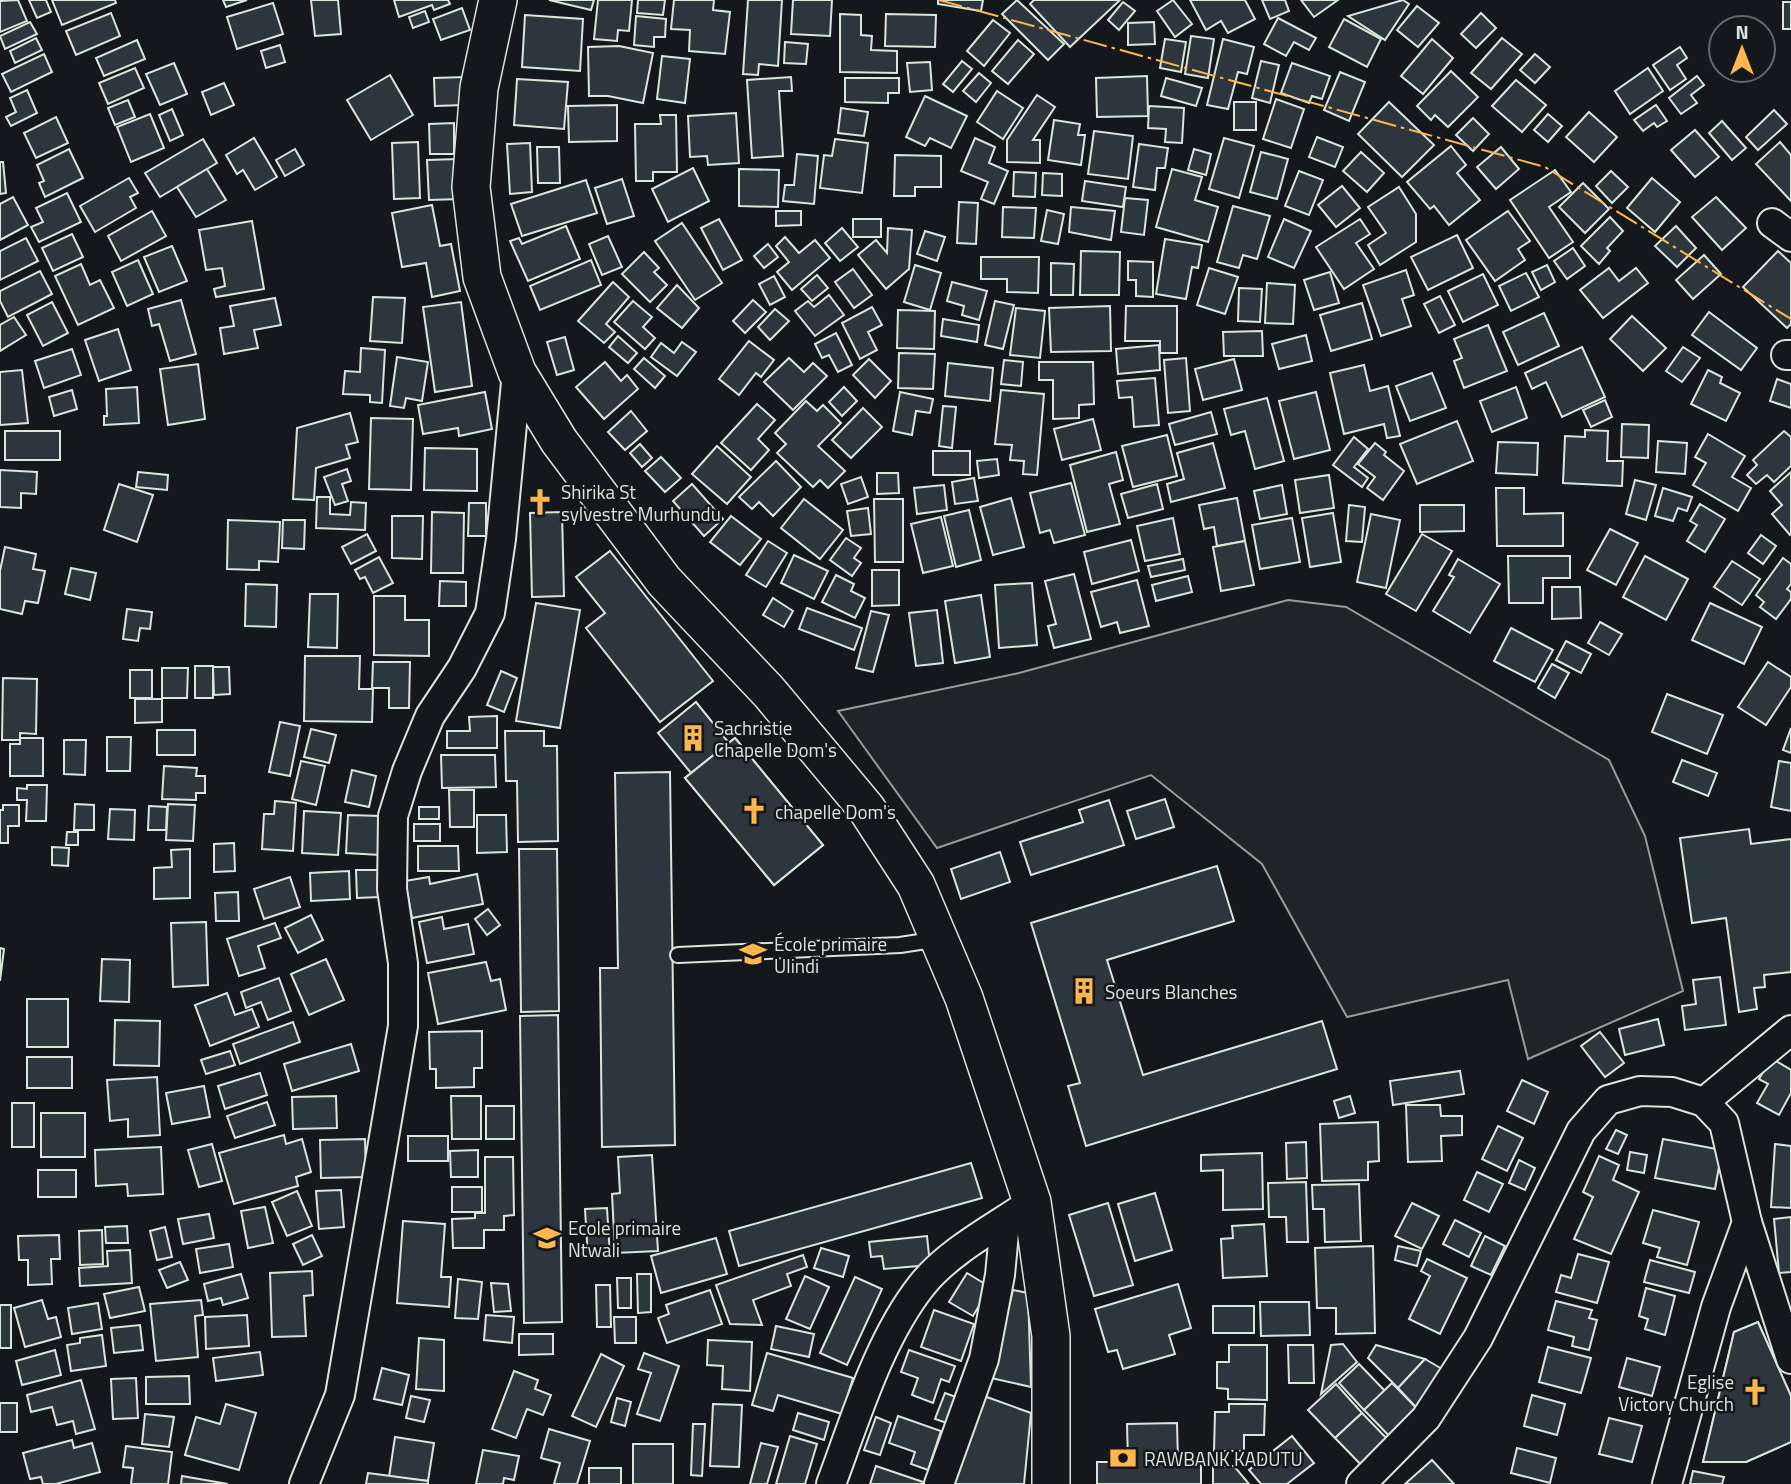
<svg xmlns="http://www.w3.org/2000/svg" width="1791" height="1484" font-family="'Titillium Web',sans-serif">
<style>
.green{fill:#202428;stroke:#939e99;stroke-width:2}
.building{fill:#2c363c;stroke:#d8e6dc;stroke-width:2}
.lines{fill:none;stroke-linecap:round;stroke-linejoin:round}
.service-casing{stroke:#d8e6dc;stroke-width:18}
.minor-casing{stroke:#d8e6dc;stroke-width:32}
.tertiary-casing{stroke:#d8e6dc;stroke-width:40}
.service{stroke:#14181c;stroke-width:14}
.minor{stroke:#14181c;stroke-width:28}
.tertiary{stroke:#14181c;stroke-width:37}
.power{stroke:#ffb74d;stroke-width:2;stroke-dasharray:24 5 3.5 5;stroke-linecap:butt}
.labels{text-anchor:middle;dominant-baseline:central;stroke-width:5;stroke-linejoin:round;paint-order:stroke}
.poi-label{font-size:19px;fill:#d8e6dc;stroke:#14181c;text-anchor:start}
</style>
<rect width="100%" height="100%" fill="#14181c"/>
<path class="green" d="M 1288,600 L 1346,607 L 1609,760 L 1645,836 L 1683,991 L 1528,1059 L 1508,980 L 1347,1017 L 1262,864 L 1151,775 L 937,848 L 838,711 L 1019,673 Z"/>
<g class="building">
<path d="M 18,0 L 27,21 L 0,32 L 0,1 Z"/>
<path d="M 29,0 L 46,0 L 51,12 L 37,18 Z"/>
<path d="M 52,0 L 115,0 L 116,3 L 62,25 Z"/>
<path d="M 223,0 L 247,0 L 226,7 Z"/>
<path d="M 311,0 L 338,0 L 341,34 L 315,36 Z"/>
<path d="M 394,0 L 448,0 L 450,4 L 434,10 L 432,5 L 399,17 Z"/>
<path d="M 549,0 L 594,0 L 591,10 Z"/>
<path d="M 598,0 L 632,0 L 629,31 L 618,30 L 617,41 L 594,39 Z"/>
<path d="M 638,0 L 665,0 L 663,15 L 637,13 Z"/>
<path d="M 674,0 L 714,0 L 713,10 L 730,12 L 725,54 L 689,51 L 690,30 L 671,29 Z"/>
<path d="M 748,0 L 782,0 L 778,66 L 759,64 L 758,75 L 743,74 Z"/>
<path d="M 793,0 L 832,0 L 830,36 L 791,34 Z"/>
<path d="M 938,0 L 983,0 L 981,11 L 938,4 Z"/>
<path d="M 1017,0 L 1064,44 L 1048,60 L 1002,14 Z"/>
<path d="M 1034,0 L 1120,0 L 1070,47 L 1030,4 Z"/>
<path d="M 1173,0 L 1192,24 L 1175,37 L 1157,11 Z"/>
<path d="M 1190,0 L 1245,0 L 1255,19 L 1228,33 L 1221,21 L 1206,30 Z"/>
<path d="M 1262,0 L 1285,0 L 1289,11 L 1270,19 Z"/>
<path d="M 1301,0 L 1338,0 L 1314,17 Z"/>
<path d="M 1403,0 L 1409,4 L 1385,40 L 1348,16 Z"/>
<path d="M 1123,2 L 1135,11 L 1119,30 L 1108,20 Z"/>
<rect x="1783" y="2" width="8" height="27"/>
<path d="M 273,3 L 283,34 L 237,49 L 227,17 Z"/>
<path d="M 1417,6 L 1439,23 L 1418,47 L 1397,30 Z"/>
<path d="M 462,8 L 470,30 L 441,40 L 433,19 Z"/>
<path d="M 425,11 L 429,22 L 413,28 L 409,17 Z"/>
<path d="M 111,13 L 120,36 L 76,55 L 66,31 Z"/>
<path d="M 1481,13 L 1496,28 L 1476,48 L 1461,34 Z"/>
<path d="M 840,14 L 861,15 L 861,35 L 872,36 L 871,50 L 897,51 L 897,73 L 840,72 Z"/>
<path d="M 886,14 L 936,15 L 935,47 L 885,46 Z"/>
<path d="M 525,15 L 583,19 L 580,71 L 522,67 Z"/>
<path d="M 636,16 L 666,19 L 665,37 L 654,37 L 654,47 L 634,45 Z"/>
<path d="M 1278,18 L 1316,38 L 1309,50 L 1294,42 L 1286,56 L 1264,44 Z"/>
<path d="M 1344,19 L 1381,39 L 1367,67 L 1329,47 Z"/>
<path d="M 993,20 L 1010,33 L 984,66 L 967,51 Z"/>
<path d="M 30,22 L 37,34 L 5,49 L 0,36 Z"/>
<path d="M 1154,22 L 1155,44 L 1128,45 L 1128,23 Z"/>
<path d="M 1191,36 L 1214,39 L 1208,78 L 1185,74 Z"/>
<path d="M 36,38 L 42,50 L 15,63 L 10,51 Z"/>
<path d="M 1502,38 L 1522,54 L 1491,89 L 1471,73 Z"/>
<path d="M 1165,39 L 1186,42 L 1181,72 L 1160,68 Z"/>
<path d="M 1223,39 L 1254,47 L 1247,74 L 1238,72 L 1228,109 L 1207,105 Z"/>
<path d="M 1432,39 L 1453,58 L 1423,94 L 1401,76 Z"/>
<path d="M 137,40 L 145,59 L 104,76 L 96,58 Z"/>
<path d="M 1018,40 L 1034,54 L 1008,84 L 992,71 Z"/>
<path d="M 785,42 L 808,44 L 806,64 L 784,63 Z"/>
<path d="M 280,45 L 285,62 L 266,68 L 261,51 Z"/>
<path d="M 619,46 L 653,53 L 643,103 L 608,96 L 589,96 L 588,47 Z"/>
<path d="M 1680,47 L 1687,58 L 1677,65 L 1686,79 L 1670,90 L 1653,65 Z"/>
<path d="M 44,54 L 52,72 L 11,92 L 2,74 Z"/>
<path d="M 1535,54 L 1550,67 L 1535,83 L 1520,70 Z"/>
<path d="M 662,56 L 690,59 L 685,103 L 657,99 Z"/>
<path d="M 962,61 L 972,69 L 953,92 L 943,84 Z"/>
<path d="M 1261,61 L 1279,65 L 1270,103 L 1252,98 Z"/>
<path d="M 930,62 L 932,90 L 910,92 L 907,63 Z"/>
<path d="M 174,63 L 187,94 L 160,105 L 146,74 Z"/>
<path d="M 1292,63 L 1330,76 L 1322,99 L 1312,96 L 1309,103 L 1281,93 Z"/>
<path d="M 135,68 L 144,88 L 108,104 L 99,83 Z"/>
<path d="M 1648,68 L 1663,91 L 1630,114 L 1615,91 Z"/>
<path d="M 1451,71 L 1478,97 L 1448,127 L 1435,115 L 1431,120 L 1417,106 Z"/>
<path d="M 1340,72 L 1365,82 L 1349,121 L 1324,110 Z"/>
<path d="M 979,73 L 991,83 L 976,102 L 963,91 Z"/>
<path d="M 390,75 L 413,115 L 371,140 L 347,100 Z"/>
<path d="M 1147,76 L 1148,116 L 1097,117 L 1096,78 Z"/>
<path d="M 1697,76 L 1704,85 L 1691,95 L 1697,103 L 1681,114 L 1669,98 Z"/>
<path d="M 465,77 L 465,105 L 435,106 L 434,78 Z"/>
<path d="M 791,77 L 792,91 L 779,91 L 783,156 L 752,158 L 747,80 Z"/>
<path d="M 845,78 L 899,78 L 899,93 L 888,93 L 888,103 L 845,102 Z"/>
<path d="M 1166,78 L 1202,88 L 1196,106 L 1161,96 Z"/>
<path d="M 517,79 L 568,82 L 564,129 L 514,125 Z"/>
<path d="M 1516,80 L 1546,105 L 1522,132 L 1492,106 Z"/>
<path d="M 224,83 L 234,105 L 211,115 L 202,92 Z"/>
<path d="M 27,90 L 37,113 L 11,126 L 6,117 L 16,112 L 10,98 Z"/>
<path d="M 997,91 L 1023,108 L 1003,139 L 977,122 Z"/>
<path d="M 1037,95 L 1055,107 L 1033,140 L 1040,140 L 1040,163 L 1007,162 L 1007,140 Z"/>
<path d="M 925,96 L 967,116 L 951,148 L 930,138 L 925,146 L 906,137 Z"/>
<path d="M 1276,99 L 1304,109 L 1291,148 L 1263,139 Z"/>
<path d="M 128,100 L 135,117 L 115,125 L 108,108 Z"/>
<rect x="1234" y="102" width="22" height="28"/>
<path d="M 1389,102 L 1434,145 L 1402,177 L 1358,134 Z"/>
<path d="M 617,105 L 617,141 L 569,142 L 568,106 Z"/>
<path d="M 1656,105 L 1667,121 L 1657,127 L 1654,123 L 1643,131 L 1634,120 Z"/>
<path d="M 1149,106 L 1184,108 L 1182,143 L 1165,142 L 1166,129 L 1148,128 Z"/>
<path d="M 841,108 L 868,112 L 864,136 L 838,133 Z"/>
<path d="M 172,109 L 183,135 L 170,141 L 159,115 Z"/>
<path d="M 1774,110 L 1787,124 L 1758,150 L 1746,137 Z"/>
<path d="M 1589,112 L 1617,137 L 1594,162 L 1566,137 Z"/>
<path d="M 736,113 L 739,163 L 708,165 L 707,156 L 690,157 L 688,116 Z"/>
<path d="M 150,114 L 164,148 L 131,162 L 117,127 Z"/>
<path d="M 1548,114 L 1562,126 L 1548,142 L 1534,130 Z"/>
<path d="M 660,115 L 676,115 L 677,172 L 653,172 L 653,181 L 636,181 L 635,124 L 661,124 Z"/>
<path d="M 56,117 L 68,143 L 36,158 L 24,133 Z"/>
<path d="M 1473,118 L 1489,134 L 1473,151 L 1456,135 Z"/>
<path d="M 1054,120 L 1080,124 L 1078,135 L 1085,135 L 1081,165 L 1048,160 Z"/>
<path d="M 1722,121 L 1746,148 L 1732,160 L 1709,133 Z"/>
<path d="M 454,123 L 454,154 L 430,154 L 429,124 Z"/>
<path d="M 1695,130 L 1719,157 L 1695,177 L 1671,150 Z"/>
<path d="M 1094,131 L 1133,136 L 1128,179 L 1088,174 Z"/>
<path d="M 1317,137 L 1343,147 L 1335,167 L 1309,157 Z"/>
<path d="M 254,138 L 277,177 L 255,190 L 243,170 L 237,174 L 226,155 Z"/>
<path d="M 975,138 L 995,147 L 989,163 L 1008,171 L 994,204 L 981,199 L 988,182 L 961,171 Z"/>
<path d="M 1224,138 L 1254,146 L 1239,198 L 1209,189 Z"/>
<path d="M 203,139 L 217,163 L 160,197 L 145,173 Z"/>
<path d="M 835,139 L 868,143 L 862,193 L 820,188 L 824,155 L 832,156 Z"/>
<path d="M 418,142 L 420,198 L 394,199 L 392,143 Z"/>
<path d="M 1780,142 L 1791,155 L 1791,201 L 1756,164 Z"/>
<path d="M 530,143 L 532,192 L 510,194 L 507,144 Z"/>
<path d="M 1139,144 L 1168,148 L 1165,168 L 1157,168 L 1155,190 L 1133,187 Z"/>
<path d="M 1451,146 L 1466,165 L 1457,173 L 1480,200 L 1449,225 L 1434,206 L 1430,209 L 1407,182 Z"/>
<path d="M 537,147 L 559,147 L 560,183 L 538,183 Z"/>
<path d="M 1501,147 L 1519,169 L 1496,189 L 1477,167 Z"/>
<path d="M 69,149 L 83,178 L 45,197 L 39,183 L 44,181 L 37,165 Z"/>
<path d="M 295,149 L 304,165 L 285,176 L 276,160 Z"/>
<path d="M 1194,149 L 1211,154 L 1206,175 L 1188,170 Z"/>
<path d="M 1261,152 L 1288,159 L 1277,199 L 1250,192 Z"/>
<path d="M 1361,152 L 1384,173 L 1367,192 L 1343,171 Z"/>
<path d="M 797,154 L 818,156 L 814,204 L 783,201 L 785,185 L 794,185 Z"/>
<path d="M 895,155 L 941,156 L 941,187 L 915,187 L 915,196 L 894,196 Z"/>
<path d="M 459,159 L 460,199 L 429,200 L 427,160 Z"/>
<path d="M 0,162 L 3,162 L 6,193 L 0,194 Z"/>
<path d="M 693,168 L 709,201 L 668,222 L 652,189 Z"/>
<path d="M 207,169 L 226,200 L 196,217 L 177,187 Z"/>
<path d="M 739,169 L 779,170 L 778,207 L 739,206 Z"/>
<path d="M 1172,169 L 1202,177 L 1195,200 L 1218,207 L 1208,242 L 1156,227 Z"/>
<path d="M 1555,170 L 1571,192 L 1549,207 L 1573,242 L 1549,258 L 1510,200 Z"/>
<path d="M 1299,171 L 1323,180 L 1309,215 L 1285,206 Z"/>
<path d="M 1611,171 L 1628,187 L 1612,203 L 1596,186 Z"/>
<path d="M 1014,172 L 1036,173 L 1035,197 L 1013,196 Z"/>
<path d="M 1043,173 L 1062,174 L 1062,196 L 1042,195 Z"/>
<path d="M 129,178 L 138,193 L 130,197 L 136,208 L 95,232 L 80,206 Z"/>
<path d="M 1652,178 L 1680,202 L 1655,232 L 1627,208 Z"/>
<path d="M 622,179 L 634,216 L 607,224 L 595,188 Z"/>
<path d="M 586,180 L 597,213 L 522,236 L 511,204 Z"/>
<path d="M 1085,181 L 1126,187 L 1123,207 L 1082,201 Z"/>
<path d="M 1583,183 L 1609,209 L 1585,233 L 1559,207 Z"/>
<path d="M 1342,186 L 1360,208 L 1336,227 L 1318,205 Z"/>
<path d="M 1399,187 L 1416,214 L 1416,242 L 1380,265 L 1368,245 L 1386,233 L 1368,207 Z"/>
<path d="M 67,193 L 81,222 L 39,242 L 31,227 L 43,222 L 36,208 Z"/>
<path d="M 13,197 L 28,225 L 0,240 L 0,204 Z"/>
<path d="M 1716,197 L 1746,228 L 1722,250 L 1692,217 Z"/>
<path d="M 1125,198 L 1148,200 L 1144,235 L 1121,232 Z"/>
<path d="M 959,202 L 978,203 L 976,244 L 957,243 Z"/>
<path d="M 432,205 L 440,246 L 451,244 L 460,291 L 432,297 L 426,263 L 402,267 L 392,213 Z"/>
<path d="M 1233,206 L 1270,216 L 1257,259 L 1243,255 L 1239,268 L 1217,262 Z"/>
<path d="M 1003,207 L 1036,208 L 1034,238 L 1002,237 Z"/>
<path d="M 1071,207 L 1115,211 L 1111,240 L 1069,232 Z"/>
<path d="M 1047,210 L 1064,214 L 1058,244 L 1041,241 Z"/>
<path d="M 152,211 L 166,236 L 121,261 L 108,236 Z"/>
<path d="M 776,211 L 801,211 L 801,225 L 776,226 Z"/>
<path d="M 1508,211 L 1530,241 L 1518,249 L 1525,260 L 1495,281 L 1466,240 Z"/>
<path d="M 1610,217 L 1623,231 L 1607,248 L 1610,251 L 1599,264 L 1581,246 Z"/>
<path d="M 719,219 L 742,260 L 723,270 L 701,228 Z"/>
<rect x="853" y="219" width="28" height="18"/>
<path d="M 1284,219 L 1311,231 L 1294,268 L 1268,257 Z"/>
<path d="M 1360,219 L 1370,234 L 1356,243 L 1374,269 L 1344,289 L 1316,247 Z"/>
<path d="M 252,221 L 264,289 L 216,297 L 214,289 L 225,286 L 222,268 L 206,270 L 199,230 Z"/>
<path d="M 682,223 L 722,283 L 695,300 L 655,241 Z"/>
<path d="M 566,226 L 580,259 L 528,281 L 510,241 L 519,238 L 522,244 Z"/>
<path d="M 1676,226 L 1696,248 L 1677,267 L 1655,246 Z"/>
<path d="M 842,228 L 858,247 L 840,261 L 825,243 Z"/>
<path d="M 888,228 L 912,230 L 909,269 L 886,289 L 858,255 L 876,240 L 887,253 Z"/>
<path d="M 925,231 L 945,237 L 937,261 L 917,254 Z"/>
<path d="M 72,234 L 83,257 L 53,271 L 42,248 Z"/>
<path d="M 1457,235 L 1473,268 L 1428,290 L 1411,257 Z"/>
<path d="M 608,236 L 622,267 L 602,275 L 589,244 Z"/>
<path d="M 785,237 L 799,253 L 815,240 L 830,258 L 792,290 L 777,272 L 789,262 L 776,246 Z"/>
<path d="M 26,238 L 38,261 L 0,280 L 0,251 Z"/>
<path d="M 1165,239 L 1202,245 L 1198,268 L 1192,267 L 1186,299 L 1156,294 Z"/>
<path d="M 768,244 L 778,257 L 764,268 L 754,256 Z"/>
<path d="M 172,246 L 187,281 L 159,292 L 144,257 Z"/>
<path d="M 1573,248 L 1585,266 L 1567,279 L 1554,261 Z"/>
<path d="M 1081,251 L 1120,252 L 1119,295 L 1080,295 Z"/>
<path d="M 1778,251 L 1791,263 L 1791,324 L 1787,328 L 1743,287 Z"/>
<path d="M 644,252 L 659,268 L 654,272 L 667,285 L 650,302 L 622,274 Z"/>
<path d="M 1704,255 L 1721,274 L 1693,299 L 1676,280 Z"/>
<path d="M 981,257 L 1039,257 L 1038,293 L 1007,292 L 1007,279 L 981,279 Z"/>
<path d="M 138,260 L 153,294 L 127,306 L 112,272 Z"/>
<path d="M 591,260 L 601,285 L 540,310 L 530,286 Z"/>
<path d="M 1128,261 L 1153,262 L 1153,297 L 1136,296 L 1136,280 L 1128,280 Z"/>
<path d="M 1051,263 L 1074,264 L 1073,295 L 1051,295 Z"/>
<path d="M 81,264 L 90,285 L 100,280 L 114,308 L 78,325 L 55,276 Z"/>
<path d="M 915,265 L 941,273 L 930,310 L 904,302 Z"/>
<path d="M 1547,265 L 1555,282 L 1541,290 L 1532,272 Z"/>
<path d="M 1209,268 L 1238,277 L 1225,314 L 1197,305 Z"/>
<path d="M 1609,268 L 1619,281 L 1636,268 L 1648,283 L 1603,318 L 1580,290 Z"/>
<path d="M 853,269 L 872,295 L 854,308 L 835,282 Z"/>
<path d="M 1406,270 L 1414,295 L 1402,299 L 1411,326 L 1381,336 L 1363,285 Z"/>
<path d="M 40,271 L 52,294 L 8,317 L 0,301 L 0,291 Z"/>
<path d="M 1330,272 L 1339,303 L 1314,310 L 1304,280 Z"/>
<path d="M 1526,273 L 1539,297 L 1511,311 L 1499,286 Z"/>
<path d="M 1483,274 L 1498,305 L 1463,322 L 1448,291 Z"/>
<path d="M 817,275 L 828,288 L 812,301 L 801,289 Z"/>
<path d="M 774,276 L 785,297 L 770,305 L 759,284 Z"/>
<path d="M 613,282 L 629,297 L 606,324 L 615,332 L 604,343 L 578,321 Z"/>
<path d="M 952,282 L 987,291 L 979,320 L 962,315 L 964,306 L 947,301 Z"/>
<path d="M 1267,283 L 1295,285 L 1293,324 L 1265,323 Z"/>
<path d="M 677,285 L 699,308 L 682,328 L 657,308 Z"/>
<path d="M 1239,288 L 1262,289 L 1260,322 L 1238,321 Z"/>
<path d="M 829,295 L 844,315 L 815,336 L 795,311 L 808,301 L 814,307 Z"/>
<path d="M 1440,296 L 1455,325 L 1439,333 L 1424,304 Z"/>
<path d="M 373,297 L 405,298 L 402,343 L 370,341 Z"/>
<path d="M 275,298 L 281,325 L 254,330 L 258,348 L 224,354 L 220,328 L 234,326 L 230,306 Z"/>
<path d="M 181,300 L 196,354 L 170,361 L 159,324 L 152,326 L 148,309 Z"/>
<path d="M 753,300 L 766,312 L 745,333 L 733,321 Z"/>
<path d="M 633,301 L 652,317 L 643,327 L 655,338 L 645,349 L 614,322 Z"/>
<path d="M 995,301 L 1014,305 L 1003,349 L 985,345 Z"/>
<path d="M 52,302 L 68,333 L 43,346 L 27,315 Z"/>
<path d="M 461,302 L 472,386 L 435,392 L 423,307 Z"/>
<path d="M 1362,303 L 1372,339 L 1331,351 L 1320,315 Z"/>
<path d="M 1110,306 L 1111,351 L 1051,352 L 1049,308 Z"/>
<path d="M 1126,306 L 1177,306 L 1177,353 L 1160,353 L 1160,341 L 1125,341 Z"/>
<path d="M 872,307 L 882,325 L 868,332 L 877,350 L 860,359 L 842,323 Z"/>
<path d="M 1016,308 L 1045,311 L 1040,358 L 1010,355 Z"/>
<path d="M 775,309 L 789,321 L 770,340 L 758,327 Z"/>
<path d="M 898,310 L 935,311 L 934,349 L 897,348 Z"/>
<path d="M 1709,312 L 1757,348 L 1741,370 L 1692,335 Z"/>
<path d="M 1544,313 L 1559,346 L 1518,365 L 1503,332 Z"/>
<path d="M 1632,316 L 1666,348 L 1643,371 L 1610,339 Z"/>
<path d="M 14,317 L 26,335 L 0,351 L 0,325 Z"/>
<path d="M 943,319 L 979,325 L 977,342 L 941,336 Z"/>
<path d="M 1488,325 L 1507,371 L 1464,388 L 1454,361 L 1462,358 L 1454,339 Z"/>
<path d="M 118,329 L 131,370 L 99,381 L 85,340 Z"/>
<path d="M 1262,331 L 1263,356 L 1224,356 L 1223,332 Z"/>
<path d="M 836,333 L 852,365 L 838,372 L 829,355 L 822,358 L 815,344 Z"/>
<path d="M 1306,335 L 1312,361 L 1279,369 L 1272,344 Z"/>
<path d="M 618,336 L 637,353 L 628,363 L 609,347 Z"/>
<path d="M 565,337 L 574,370 L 557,375 L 547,342 Z"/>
<path d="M 749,341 L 774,360 L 761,377 L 756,373 L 739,395 L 719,379 Z"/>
<path d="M 682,342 L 696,352 L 677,376 L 651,357 L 661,343 L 674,353 Z"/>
<path d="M 1159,345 L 1160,370 L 1118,374 L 1116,349 Z"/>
<path d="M 1582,347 L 1605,397 L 1562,417 L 1546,382 L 1532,389 L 1525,373 Z"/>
<path d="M 1683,347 L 1700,358 L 1682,382 L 1666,371 Z"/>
<path d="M 361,348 L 385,350 L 382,403 L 370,402 L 370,395 L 343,394 L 345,371 L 360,372 Z"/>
<path d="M 72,349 L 81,375 L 44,388 L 35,361 Z"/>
<path d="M 899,353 L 935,354 L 933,389 L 898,388 Z"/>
<path d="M 397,357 L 428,362 L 422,401 L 406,398 L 404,408 L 390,406 Z"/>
<path d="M 644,358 L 665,376 L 655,388 L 634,369 Z"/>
<path d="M 789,358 L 804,372 L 813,363 L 827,376 L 793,410 L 764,382 Z"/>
<path d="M 1186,358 L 1190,411 L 1168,413 L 1164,360 Z"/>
<path d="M 869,359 L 891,381 L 875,398 L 853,375 Z"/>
<path d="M 1234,359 L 1242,390 L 1203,400 L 1195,369 Z"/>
<path d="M 1004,360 L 1023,362 L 1021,386 L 1001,384 Z"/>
<path d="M 605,362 L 621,381 L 627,375 L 638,389 L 604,419 L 576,387 Z"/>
<path d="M 1039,362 L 1093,362 L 1094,404 L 1079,405 L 1079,418 L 1053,419 L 1053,380 L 1039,380 Z"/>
<path d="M 948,363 L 993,368 L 990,401 L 945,396 Z"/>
<path d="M 198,364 L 205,419 L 168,425 L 160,369 Z"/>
<path d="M 1364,365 L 1370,391 L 1388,386 L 1400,436 L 1387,438 L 1384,424 L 1344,434 L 1330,373 Z"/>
<path d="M 22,370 L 28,423 L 0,425 L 0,372 Z"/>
<path d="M 1708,370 L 1722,377 L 1720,383 L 1740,393 L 1726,421 L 1691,404 Z"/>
<path d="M 1432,373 L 1446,408 L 1410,421 L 1396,386 Z"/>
<path d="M 1155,378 L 1159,425 L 1134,427 L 1132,397 L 1119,398 L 1117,381 Z"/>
<path d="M 1777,379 L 1791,384 L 1791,408 L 1770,401 Z"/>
<path d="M 137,387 L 139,423 L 104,425 L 104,416 L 107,416 L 106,389 Z"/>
<path d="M 844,387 L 857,401 L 842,416 L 829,402 Z"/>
<path d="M 1516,387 L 1527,418 L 1492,432 L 1480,401 Z"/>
<path d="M 72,390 L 77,409 L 54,416 L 49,397 Z"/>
<path d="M 1001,390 L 1044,394 L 1037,475 L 1023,474 L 1024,461 L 1010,460 L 1012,445 L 995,444 Z"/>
<path d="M 485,392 L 492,429 L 459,436 L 458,428 L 423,434 L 418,405 Z"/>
<path d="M 900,392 L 933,399 L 930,413 L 916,411 L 912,435 L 893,431 Z"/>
<path d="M 1316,392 L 1330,450 L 1294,459 L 1279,401 Z"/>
<path d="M 1267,398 L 1284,461 L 1255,469 L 1245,431 L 1231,435 L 1224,409 Z"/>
<path d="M 1605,400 L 1612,417 L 1591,427 L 1583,410 Z"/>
<path d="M 806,401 L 817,411 L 823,405 L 841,423 L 818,446 L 845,471 L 828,488 L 820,480 L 813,487 L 777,453 L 786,444 L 775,433 Z"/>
<path d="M 757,404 L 775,420 L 758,439 L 769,450 L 751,470 L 721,443 Z"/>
<path d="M 943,406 L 956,407 L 952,448 L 939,446 Z"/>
<path d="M 863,408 L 882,427 L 851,458 L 832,440 Z"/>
<path d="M 631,411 L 647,431 L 625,450 L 608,432 Z"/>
<path d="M 1211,412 L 1217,434 L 1175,445 L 1169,424 Z"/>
<path d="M 350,413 L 358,442 L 346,445 L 350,458 L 316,468 L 314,500 L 293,499 L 297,428 Z"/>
<path d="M 371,418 L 413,419 L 411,490 L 369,489 Z"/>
<path d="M 1093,419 L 1101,450 L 1062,460 L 1054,429 Z"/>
<path d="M 1457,421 L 1473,461 L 1417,484 L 1400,444 Z"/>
<path d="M 1622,424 L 1649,425 L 1648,458 L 1621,457 Z"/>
<path d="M 1585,430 L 1608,431 L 1607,461 L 1623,461 L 1622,486 L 1563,483 L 1565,436 L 1585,437 Z"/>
<rect x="5" y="431" width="55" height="29"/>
<path d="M 1784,431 L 1791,437 L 1791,466 L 1774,482 L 1767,475 L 1756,484 L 1747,475 L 1757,465 L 1753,460 Z"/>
<path d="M 1708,434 L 1745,456 L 1732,477 L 1751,488 L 1738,511 L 1693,485 L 1706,463 L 1695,457 Z"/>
<path d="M 1167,435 L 1177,476 L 1133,487 L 1122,446 Z"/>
<path d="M 1354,437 L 1368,449 L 1354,467 L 1368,478 L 1362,487 L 1333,465 Z"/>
<path d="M 1658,441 L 1687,443 L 1685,474 L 1656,472 Z"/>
<path d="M 1498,442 L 1538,443 L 1537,475 L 1496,473 Z"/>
<path d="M 1213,443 L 1225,488 L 1171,502 L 1167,484 L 1184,479 L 1177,453 Z"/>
<path d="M 1375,443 L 1386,452 L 1384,455 L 1404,471 L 1383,500 L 1367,488 L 1375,477 L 1358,464 Z"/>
<path d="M 640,444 L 652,458 L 642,467 L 630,453 Z"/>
<path d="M 717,446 L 751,477 L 727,504 L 692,474 Z"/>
<path d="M 425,448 L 477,449 L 477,491 L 424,490 Z"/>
<rect x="933" y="451" width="37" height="24"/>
<path d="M 1116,452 L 1123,480 L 1109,484 L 1120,524 L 1087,532 L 1070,465 Z"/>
<path d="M 661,457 L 681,478 L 665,492 L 645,471 Z"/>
<path d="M 997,459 L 999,475 L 979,478 L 977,461 Z"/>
<path d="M 776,461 L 801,487 L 773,516 L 759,502 L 752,509 L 739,497 Z"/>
<path d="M 347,469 L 351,481 L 342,484 L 348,501 L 335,505 L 324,477 Z"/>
<path d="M 0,470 L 37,472 L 36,494 L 21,493 L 21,508 L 0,507 Z"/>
<path d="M 138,472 L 168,475 L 167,490 L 136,487 Z"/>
<path d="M 1791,472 L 1791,534 L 1790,535 L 1772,514 L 1782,505 L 1770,491 Z"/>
<path d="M 877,473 L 898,473 L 899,493 L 877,494 Z"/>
<path d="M 1329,475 L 1334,508 L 1300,513 L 1295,480 Z"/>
<path d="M 861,477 L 868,497 L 848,504 L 841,484 Z"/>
<path d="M 974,478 L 978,501 L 955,504 L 952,482 Z"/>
<path d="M 1635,480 L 1656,485 L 1646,520 L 1626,514 Z"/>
<path d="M 1071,483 L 1085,535 L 1054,543 L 1050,530 L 1040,533 L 1030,493 Z"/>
<path d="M 119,484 L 153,495 L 137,542 L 104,530 Z"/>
<path d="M 692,484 L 723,519 L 704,536 L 673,501 Z"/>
<path d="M 1157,484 L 1163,509 L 1128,518 L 1121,494 Z"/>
<path d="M 944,485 L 947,510 L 917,514 L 914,488 Z"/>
<path d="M 1282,485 L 1287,514 L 1260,519 L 1254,491 Z"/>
<path d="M 1496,488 L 1524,488 L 1524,514 L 1563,513 L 1563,546 L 1497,546 Z"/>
<path d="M 1663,488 L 1692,497 L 1687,511 L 1678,508 L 1673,521 L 1655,516 Z"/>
<path d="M 317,497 L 330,497 L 330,514 L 350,515 L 351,502 L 366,503 L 365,530 L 316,528 Z"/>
<path d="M 1011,498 L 1024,547 L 993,555 L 980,507 Z"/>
<path d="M 1237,498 L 1245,541 L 1217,546 L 1214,527 L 1204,529 L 1199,505 Z"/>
<path d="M 804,499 L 843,530 L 820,559 L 781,528 Z"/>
<path d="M 874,499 L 903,499 L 903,562 L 875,562 Z"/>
<path d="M 469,503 L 486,503 L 486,536 L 468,536 Z"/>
<path d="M 1700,504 L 1725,519 L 1705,552 L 1687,541 L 1697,525 L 1690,521 Z"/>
<path d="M 1349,505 L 1365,507 L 1362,542 L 1346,541 Z"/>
<path d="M 1420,505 L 1464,505 L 1464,531 L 1420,532 Z"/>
<path d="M 868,508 L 871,534 L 851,536 L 847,511 Z"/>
<path d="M 969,510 L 981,560 L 956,567 L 944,516 Z"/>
<path d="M 432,512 L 464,513 L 463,573 L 431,573 Z"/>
<path d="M 562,512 L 564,596 L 532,597 L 530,513 Z"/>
<path d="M 1333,513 L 1341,562 L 1310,567 L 1302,518 Z"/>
<path d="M 1371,514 L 1400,520 L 1386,588 L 1357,582 Z"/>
<path d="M 392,516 L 423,516 L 422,559 L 392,558 Z"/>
<path d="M 731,516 L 761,539 L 740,565 L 710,542 Z"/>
<path d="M 941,517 L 953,566 L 923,573 L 911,524 Z"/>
<path d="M 1173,518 L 1180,554 L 1145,561 L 1137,526 Z"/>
<path d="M 1292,518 L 1300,562 L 1260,569 L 1252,525 Z"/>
<path d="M 228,520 L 280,522 L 278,562 L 259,561 L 259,570 L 227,569 Z"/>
<path d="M 283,520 L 305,520 L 304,549 L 282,548 Z"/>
<path d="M 1610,529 L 1638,543 L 1616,585 L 1587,570 Z"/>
<path d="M 367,534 L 376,551 L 351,564 L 342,547 Z"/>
<path d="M 1422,534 L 1452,551 L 1416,611 L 1386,594 Z"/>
<path d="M 1761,535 L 1776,546 L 1763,564 L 1748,553 Z"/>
<path d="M 846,538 L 861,548 L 854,558 L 861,563 L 852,576 L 830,560 Z"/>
<path d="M 1131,540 L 1139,571 L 1092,584 L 1084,552 Z"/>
<path d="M 768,541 L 787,553 L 766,587 L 746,575 Z"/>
<path d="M 1245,541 L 1254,585 L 1221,591 L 1213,547 Z"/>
<path d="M 5,547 L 36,554 L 33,569 L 45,571 L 38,603 L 25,601 L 22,614 L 0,609 L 0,571 Z"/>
<path d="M 610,551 L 713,681 L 660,722 L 586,628 L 605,613 L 576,577 Z"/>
<path d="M 794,555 L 828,571 L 814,599 L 781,583 Z"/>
<path d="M 1508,556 L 1570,556 L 1570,578 L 1543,578 L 1543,603 L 1509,603 Z"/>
<path d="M 1645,556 L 1688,579 L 1666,620 L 1623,597 Z"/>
<path d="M 379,557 L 393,583 L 373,593 L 365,577 L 360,579 L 355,570 Z"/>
<path d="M 1783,558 L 1791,564 L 1791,584 L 1787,589 L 1791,592 L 1791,599 L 1776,619 L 1760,607 L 1764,602 L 1756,595 Z"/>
<path d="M 1183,559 L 1185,570 L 1151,577 L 1148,566 Z"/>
<path d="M 1458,559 L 1500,584 L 1470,633 L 1433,611 L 1454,577 L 1449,575 Z"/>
<path d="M 1732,561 L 1760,579 L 1742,605 L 1714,587 Z"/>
<path d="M 71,568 L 96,573 L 90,600 L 65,594 Z"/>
<path d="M 872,570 L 899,570 L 899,605 L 872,606 Z"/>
<path d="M 1074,574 L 1091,639 L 1054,648 L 1048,626 L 1056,624 L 1045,581 Z"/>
<path d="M 836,575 L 854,584 L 851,591 L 865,598 L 855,618 L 822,602 Z"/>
<path d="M 1188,576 L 1192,592 L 1156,601 L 1152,585 Z"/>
<path d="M 1137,580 L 1149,626 L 1120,633 L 1117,622 L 1101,627 L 1091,592 Z"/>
<path d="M 440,581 L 466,582 L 466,606 L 439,606 Z"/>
<path d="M 1032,583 L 1037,645 L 999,648 L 995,585 Z"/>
<path d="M 246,584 L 277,585 L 276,627 L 245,626 Z"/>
<path d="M 1552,587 L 1580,587 L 1581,618 L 1552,619 Z"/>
<path d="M 310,594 L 338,594 L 337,648 L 308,647 Z"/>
<path d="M 981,595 L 990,657 L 955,663 L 945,601 Z"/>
<path d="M 374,596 L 405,596 L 405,620 L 429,620 L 429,656 L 374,655 Z"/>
<path d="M 773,598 L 793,611 L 784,627 L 763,615 Z"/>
<path d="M 536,603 L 580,610 L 560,728 L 516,721 Z"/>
<path d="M 1710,603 L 1762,627 L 1744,664 L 1692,640 Z"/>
<path d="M 807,608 L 862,628 L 854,650 L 799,629 Z"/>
<path d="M 127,609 L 152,612 L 150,629 L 140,628 L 138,641 L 123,639 Z"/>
<path d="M 937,610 L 943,663 L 916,666 L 909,613 Z"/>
<path d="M 871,611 L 889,615 L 873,672 L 856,668 Z"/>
<path d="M 1600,622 L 1622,634 L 1609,655 L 1588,643 Z"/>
<path d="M 1511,628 L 1553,650 L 1535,682 L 1494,661 Z"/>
<path d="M 1566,641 L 1591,654 L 1581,673 L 1556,660 Z"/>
<path d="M 305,656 L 360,656 L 359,689 L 373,689 L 372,722 L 304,721 Z"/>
<path d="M 373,662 L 410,662 L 409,708 L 389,708 L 389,688 L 372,688 Z"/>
<path d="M 1768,662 L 1791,677 L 1791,687 L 1766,725 L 1738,707 Z"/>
<path d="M 1552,664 L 1569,673 L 1555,698 L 1538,688 Z"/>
<rect x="195" y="666" width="18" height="32"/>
<path d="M 213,667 L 229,667 L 230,694 L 214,695 Z"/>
<path d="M 162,668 L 188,668 L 187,698 L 162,698 Z"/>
<rect x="130" y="670" width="22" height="28"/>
<path d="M 501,671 L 517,678 L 504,712 L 487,705 Z"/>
<path d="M 3,678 L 37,679 L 36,734 L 20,733 L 20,740 L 2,740 Z"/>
<path d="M 1667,694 L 1723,715 L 1707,754 L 1652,732 Z"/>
<path d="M 135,699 L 162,699 L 162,722 L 135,723 Z"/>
<path d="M 696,702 L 729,743 L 691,773 L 658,733 Z"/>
<path d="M 497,716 L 497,748 L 447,748 L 447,731 L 470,731 L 469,717 Z"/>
<path d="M 280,722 L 300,726 L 290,776 L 269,772 Z"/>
<path d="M 1791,728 L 1791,753 L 1783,750 Z"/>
<path d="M 311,729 L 336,735 L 329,763 L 304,757 Z"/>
<rect x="157" y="730" width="38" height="25"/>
<path d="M 505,731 L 544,731 L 544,746 L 557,746 L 558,841 L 518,842 L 517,781 L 506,781 Z"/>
<path d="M 107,737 L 131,737 L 130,771 L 107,771 Z"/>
<path d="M 20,738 L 43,738 L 43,776 L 10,776 L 10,744 L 20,744 Z"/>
<path d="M 735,738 L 823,845 L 774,885 L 685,778 Z"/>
<path d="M 735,738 L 823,845 L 774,885 L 685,778 Z"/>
<path d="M 64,740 L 86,740 L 85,775 L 64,774 Z"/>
<path d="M 441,755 L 495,755 L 496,787 L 442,788 Z"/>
<path d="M 1682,760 L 1717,773 L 1708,796 L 1673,782 Z"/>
<path d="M 301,761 L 325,766 L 316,805 L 292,799 Z"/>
<path d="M 1779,761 L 1791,763 L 1791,811 L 1771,807 Z"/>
<path d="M 164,766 L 197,768 L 196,776 L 205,776 L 205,793 L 196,793 L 196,800 L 162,799 Z"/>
<path d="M 352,770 L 376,776 L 369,807 L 345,802 Z"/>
<path d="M 670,772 L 675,1145 L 602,1147 L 600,968 L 618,968 L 615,773 Z"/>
<path d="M 27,785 L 47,785 L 46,821 L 26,821 L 27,800 L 17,800 L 17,788 L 27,789 Z"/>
<path d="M 449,790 L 474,790 L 474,827 L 450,827 Z"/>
<path d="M 1165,799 L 1174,827 L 1136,839 L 1127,811 Z"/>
<path d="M 1109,800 L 1124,845 L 1031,875 L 1020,842 L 1083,822 L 1079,810 Z"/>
<path d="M 275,801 L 296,803 L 293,851 L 262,849 L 264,814 L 274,814 Z"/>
<path d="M 75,804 L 94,805 L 94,830 L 74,830 Z"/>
<path d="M 168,804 L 195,805 L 193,841 L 166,840 Z"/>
<path d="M 3,805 L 19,805 L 19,826 L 8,826 L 8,843 L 0,843 L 0,810 L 3,810 Z"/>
<path d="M 149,806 L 167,807 L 166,830 L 148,830 Z"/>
<rect x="419" y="807" width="20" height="12"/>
<path d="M 110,809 L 135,810 L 134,840 L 108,839 Z"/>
<path d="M 304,811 L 341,813 L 338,855 L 302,853 Z"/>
<path d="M 348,815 L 381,816 L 380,855 L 346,853 Z"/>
<path d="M 477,815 L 506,815 L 507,852 L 477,853 Z"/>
<rect x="414" y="824" width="26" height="17"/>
<path d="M 1749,829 L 1751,844 L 1791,839 L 1791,972 L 1764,975 L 1765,987 L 1754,988 L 1757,1009 L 1739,1012 L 1726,918 L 1692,923 L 1680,838 Z"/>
<path d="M 67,832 L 78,832 L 78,845 L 66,845 Z"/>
<path d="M 234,843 L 235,871 L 214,872 L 214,844 Z"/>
<path d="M 418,846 L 458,846 L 459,871 L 418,871 Z"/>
<path d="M 52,847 L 69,848 L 68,866 L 52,865 Z"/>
<path d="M 190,849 L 190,898 L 154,899 L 154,868 L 172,867 L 171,850 Z"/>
<path d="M 519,849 L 557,849 L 559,1011 L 521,1012 Z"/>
<path d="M 1000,852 L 1010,882 L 961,899 L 951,869 Z"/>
<path d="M 1217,866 L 1234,921 L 1107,960 L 1143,1075 L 1322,1021 L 1337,1069 L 1086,1146 L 1068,1086 L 1080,1083 L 1031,923 Z"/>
<path d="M 356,870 L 378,870 L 380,897 L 357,898 Z"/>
<path d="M 349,871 L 350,899 L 311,901 L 310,873 Z"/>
<path d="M 477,874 L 483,904 L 412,918 L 405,881 L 429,877 L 430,884 Z"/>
<path d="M 290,877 L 300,907 L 264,919 L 254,889 Z"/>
<path d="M 238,892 L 239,921 L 216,921 L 215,893 Z"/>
<path d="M 488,909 L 500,925 L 487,935 L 475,919 Z"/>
<path d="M 311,915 L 323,940 L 298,953 L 285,928 Z"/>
<path d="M 442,917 L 444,929 L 468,924 L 474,954 L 427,963 L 419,922 Z"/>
<path d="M 206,922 L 208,985 L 173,987 L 171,923 Z"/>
<path d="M 275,923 L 281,938 L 258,946 L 265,968 L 239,976 L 227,939 Z"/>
<path d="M 0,948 L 4,949 L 0,981 Z"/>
<path d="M 102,959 L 130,960 L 129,1002 L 100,1001 Z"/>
<path d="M 326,959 L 344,1000 L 309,1015 L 291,974 Z"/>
<path d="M 486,962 L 491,981 L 500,979 L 506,1010 L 438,1024 L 428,973 Z"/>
<path d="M 1720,977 L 1726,1025 L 1685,1030 L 1682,1006 L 1696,1004 L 1693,980 Z"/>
<path d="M 279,978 L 291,1011 L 268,1020 L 261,1002 L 246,1008 L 241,992 Z"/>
<path d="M 227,993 L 235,1015 L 252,1009 L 259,1027 L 210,1046 L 195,1005 Z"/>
<rect x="27" y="999" width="41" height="48"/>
<path d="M 558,1015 L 562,1322 L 524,1323 L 520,1016 Z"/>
<path d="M 1658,1019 L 1664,1045 L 1625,1055 L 1619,1029 Z"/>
<path d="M 115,1020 L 160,1021 L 159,1066 L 114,1065 Z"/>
<path d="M 293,1022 L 300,1042 L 240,1064 L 233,1044 Z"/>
<path d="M 482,1031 L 482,1068 L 474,1068 L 474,1087 L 436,1088 L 436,1069 L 430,1069 L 429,1032 Z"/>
<path d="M 1600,1032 L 1624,1063 L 1605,1077 L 1581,1046 Z"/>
<path d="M 351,1044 L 359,1071 L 292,1091 L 284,1064 Z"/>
<path d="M 230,1051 L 235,1065 L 206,1074 L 201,1060 Z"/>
<rect x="27" y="1057" width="45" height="31"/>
<path d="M 1771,1058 L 1791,1070 L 1791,1093 L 1779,1115 L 1757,1103 L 1768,1084 L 1759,1079 Z"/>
<path d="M 1460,1071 L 1464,1094 L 1393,1105 L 1390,1081 Z"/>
<path d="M 260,1073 L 267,1095 L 225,1109 L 218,1086 Z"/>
<path d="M 157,1077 L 160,1135 L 128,1137 L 128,1119 L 110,1121 L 107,1080 Z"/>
<path d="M 1522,1080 L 1548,1092 L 1534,1124 L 1507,1111 Z"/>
<path d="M 204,1086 L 210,1117 L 172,1124 L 166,1093 Z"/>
<path d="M 336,1096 L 337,1128 L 293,1129 L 292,1097 Z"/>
<path d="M 451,1096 L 481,1096 L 481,1139 L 452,1139 Z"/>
<path d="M 1350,1096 L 1355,1113 L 1339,1118 L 1334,1101 Z"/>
<path d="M 267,1102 L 275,1125 L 235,1138 L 227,1116 Z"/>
<rect x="12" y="1103" width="22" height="44"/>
<path d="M 1406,1105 L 1440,1105 L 1441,1116 L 1462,1116 L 1462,1135 L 1441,1136 L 1442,1161 L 1408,1162 Z"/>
<rect x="486" y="1106" width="28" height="33"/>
<rect x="41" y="1113" width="44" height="44"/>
<path d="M 1378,1122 L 1379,1161 L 1368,1162 L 1368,1180 L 1322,1181 L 1320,1124 Z"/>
<path d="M 1498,1126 L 1523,1138 L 1507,1171 L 1482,1159 Z"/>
<path d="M 1616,1130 L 1627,1135 L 1618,1154 L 1606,1149 Z"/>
<path d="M 284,1135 L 286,1144 L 302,1139 L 311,1172 L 296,1177 L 298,1186 L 234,1204 L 219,1153 Z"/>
<rect x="408" y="1136" width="40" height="25"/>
<path d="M 365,1139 L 366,1177 L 321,1178 L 320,1140 Z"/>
<path d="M 1663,1139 L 1722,1150 L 1715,1189 L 1655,1178 Z"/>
<path d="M 1306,1142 L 1307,1178 L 1287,1179 L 1286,1143 Z"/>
<path d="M 212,1144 L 222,1181 L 199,1187 L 188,1150 Z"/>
<path d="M 1775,1144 L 1791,1146 L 1791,1208 L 1771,1207 Z"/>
<path d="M 161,1147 L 163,1194 L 128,1196 L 127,1184 L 96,1186 L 95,1150 Z"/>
<path d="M 478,1150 L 478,1177 L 451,1177 L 450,1151 Z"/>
<path d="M 1630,1152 L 1647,1155 L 1644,1173 L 1627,1170 Z"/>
<path d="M 1262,1153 L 1263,1209 L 1223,1210 L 1223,1170 L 1201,1171 L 1201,1155 Z"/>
<path d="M 652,1155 L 658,1251 L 615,1253 L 612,1194 L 620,1193 L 618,1157 Z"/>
<path d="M 1599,1156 L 1619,1165 L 1613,1180 L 1639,1192 L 1611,1254 L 1574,1239 L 1593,1197 L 1583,1192 Z"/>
<path d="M 485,1157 L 513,1157 L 514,1215 L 504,1216 L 504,1230 L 484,1230 L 484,1248 L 453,1248 L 452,1219 L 475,1218 L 475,1213 L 485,1213 Z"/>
<path d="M 1519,1160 L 1535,1168 L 1525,1190 L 1509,1183 Z"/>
<path d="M 971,1163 L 982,1198 L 739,1266 L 729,1231 Z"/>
<rect x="38" y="1170" width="38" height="27"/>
<path d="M 1477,1172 L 1503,1184 L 1489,1212 L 1464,1200 Z"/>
<path d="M 1306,1182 L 1308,1242 L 1287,1242 L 1286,1217 L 1269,1217 L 1268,1183 Z"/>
<path d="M 1359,1184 L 1361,1241 L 1325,1242 L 1324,1209 L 1313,1209 L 1312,1185 Z"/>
<rect x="452" y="1187" width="30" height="25"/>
<path d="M 341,1190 L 344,1227 L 319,1229 L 316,1191 Z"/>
<path d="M 297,1191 L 312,1226 L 287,1236 L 272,1202 Z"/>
<path d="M 1155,1193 L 1172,1250 L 1135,1261 L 1118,1204 Z"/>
<path d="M 1108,1203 L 1133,1285 L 1094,1296 L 1069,1215 Z"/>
<path d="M 1412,1203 L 1439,1216 L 1422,1249 L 1395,1236 Z"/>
<path d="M 265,1207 L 273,1243 L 248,1248 L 241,1211 Z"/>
<path d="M 607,1208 L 610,1256 L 588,1257 L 585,1209 Z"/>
<path d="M 1653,1210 L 1699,1222 L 1687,1265 L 1657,1257 L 1660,1248 L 1643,1243 Z"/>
<path d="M 209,1214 L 214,1238 L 183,1244 L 178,1219 Z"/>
<path d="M 1791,1217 L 1791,1272 L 1779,1273 L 1774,1219 Z"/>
<path d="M 1455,1220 L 1481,1233 L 1469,1257 L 1443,1244 Z"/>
<path d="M 403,1221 L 445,1224 L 441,1277 L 451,1277 L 449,1307 L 397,1303 Z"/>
<path d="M 1264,1224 L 1267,1276 L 1223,1278 L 1221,1239 L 1233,1238 L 1232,1226 Z"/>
<path d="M 127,1226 L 128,1243 L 106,1243 L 105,1227 Z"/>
<path d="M 165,1227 L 172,1257 L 157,1260 L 150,1231 Z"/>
<path d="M 102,1230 L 103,1264 L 80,1265 L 79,1231 Z"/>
<path d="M 59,1235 L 60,1259 L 51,1259 L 52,1284 L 28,1285 L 28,1260 L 19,1260 L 18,1236 Z"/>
<path d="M 312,1235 L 322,1256 L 303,1265 L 293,1244 Z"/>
<path d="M 927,1236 L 930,1265 L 884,1269 L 882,1256 L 871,1257 L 869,1242 Z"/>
<path d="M 1485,1236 L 1505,1246 L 1491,1275 L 1471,1266 Z"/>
<path d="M 716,1238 L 727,1274 L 661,1293 L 651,1256 Z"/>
<path d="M 229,1244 L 233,1267 L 200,1273 L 196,1249 Z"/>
<path d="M 1373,1246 L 1375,1333 L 1336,1334 L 1336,1308 L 1317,1308 L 1315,1248 Z"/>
<path d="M 1398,1246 L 1421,1251 L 1417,1266 L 1395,1260 Z"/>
<path d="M 821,1248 L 849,1256 L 843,1277 L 814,1268 Z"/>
<path d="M 130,1250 L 132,1283 L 80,1286 L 79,1268 L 108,1266 L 107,1251 Z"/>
<path d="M 1578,1254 L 1609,1262 L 1597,1303 L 1556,1292 L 1561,1275 L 1571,1278 Z"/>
<path d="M 803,1255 L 807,1267 L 787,1274 L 791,1286 L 753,1300 L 762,1325 L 730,1324 L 716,1285 Z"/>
<path d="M 1427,1259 L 1467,1278 L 1440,1334 L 1409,1319 L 1430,1276 L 1421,1271 Z"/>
<path d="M 1650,1260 L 1695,1272 L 1689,1293 L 1644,1282 Z"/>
<path d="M 180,1262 L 188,1280 L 167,1288 L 159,1270 Z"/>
<path d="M 312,1271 L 313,1295 L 304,1296 L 306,1336 L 272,1337 L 270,1273 Z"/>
<path d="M 967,1273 L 990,1287 L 973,1316 L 949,1302 Z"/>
<path d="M 241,1274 L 248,1298 L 223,1305 L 221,1298 L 208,1301 L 204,1284 Z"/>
<path d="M 637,1274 L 651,1274 L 651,1312 L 638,1313 Z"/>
<path d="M 805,1276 L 829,1287 L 810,1329 L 786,1319 Z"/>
<path d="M 855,1277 L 882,1289 L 847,1365 L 820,1353 Z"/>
<path d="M 617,1278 L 631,1278 L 631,1308 L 618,1308 Z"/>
<path d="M 458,1279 L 482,1282 L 478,1319 L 455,1318 Z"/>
<path d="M 491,1283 L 508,1284 L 511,1311 L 494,1312 Z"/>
<path d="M 1178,1284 L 1191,1328 L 1169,1335 L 1175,1354 L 1123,1369 L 1117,1350 L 1108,1352 L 1095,1309 Z"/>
<path d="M 596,1285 L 610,1285 L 611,1327 L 597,1327 Z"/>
<path d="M 139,1287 L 145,1311 L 110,1318 L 104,1294 Z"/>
<path d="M 1646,1288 L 1675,1296 L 1665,1335 L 1645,1329 L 1648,1319 L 1639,1316 Z"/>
<path d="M 710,1290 L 722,1324 L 667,1343 L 658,1318 L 669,1314 L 666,1305 Z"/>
<path d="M 1013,1290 L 1028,1293 L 1031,1387 L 991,1378 Z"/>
<path d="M 42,1300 L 48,1319 L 56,1317 L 61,1337 L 25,1347 L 14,1308 Z"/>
<path d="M 201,1300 L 203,1315 L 195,1316 L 198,1357 L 156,1361 L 150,1304 Z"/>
<path d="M 1556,1301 L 1592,1310 L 1589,1318 L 1597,1320 L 1589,1350 L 1572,1346 L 1574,1337 L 1548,1330 Z"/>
<path d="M 1260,1302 L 1309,1302 L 1310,1335 L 1261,1336 Z"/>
<path d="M 98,1303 L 102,1329 L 72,1334 L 68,1308 Z"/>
<rect x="0" y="1305" width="11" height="43"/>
<rect x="1213" y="1306" width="41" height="27"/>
<path d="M 934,1310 L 974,1324 L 961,1361 L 921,1347 Z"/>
<path d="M 247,1315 L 249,1346 L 206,1349 L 205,1317 Z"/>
<path d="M 486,1315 L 514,1317 L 512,1343 L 484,1340 Z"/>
<path d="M 614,1317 L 636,1317 L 636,1343 L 615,1343 Z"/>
<path d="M 1758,1322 L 1791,1396 L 1791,1442 L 1746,1462 L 1703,1462 L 1734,1332 Z"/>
<path d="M 1758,1322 L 1791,1396 L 1791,1442 L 1746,1462 L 1703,1462 L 1734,1332 Z"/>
<path d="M 140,1325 L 143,1350 L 114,1353 L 111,1328 Z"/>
<path d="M 776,1326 L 814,1334 L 809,1357 L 771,1349 Z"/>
<path d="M 519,1334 L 553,1334 L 553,1354 L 519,1355 Z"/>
<path d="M 102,1335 L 106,1366 L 71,1371 L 67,1345 L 80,1343 L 80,1338 Z"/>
<path d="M 419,1338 L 444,1340 L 444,1391 L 416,1389 Z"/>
<path d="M 708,1340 L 752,1342 L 750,1391 L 722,1389 L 723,1366 L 707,1365 Z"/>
<path d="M 1343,1344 L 1357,1362 L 1321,1394 L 1331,1345 Z"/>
<path d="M 1229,1345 L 1267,1345 L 1267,1400 L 1228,1399 L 1228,1389 L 1217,1388 L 1217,1362 L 1229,1362 Z"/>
<path d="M 1288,1345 L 1313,1345 L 1314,1383 L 1289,1383 Z"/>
<path d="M 1376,1345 L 1425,1359 L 1398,1388 L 1368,1358 Z"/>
<path d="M 1548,1347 L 1591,1358 L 1581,1393 L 1539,1382 Z"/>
<path d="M 55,1350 L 61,1375 L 22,1385 L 16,1361 Z"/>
<path d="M 909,1350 L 955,1366 L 949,1382 L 941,1379 L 933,1403 L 912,1395 L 918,1378 L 901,1372 Z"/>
<path d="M 260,1352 L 263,1375 L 216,1381 L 213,1358 Z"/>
<path d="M 644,1353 L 679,1366 L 660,1421 L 637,1414 L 651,1373 L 638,1369 Z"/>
<path d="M 767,1353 L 853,1378 L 842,1414 L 778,1395 L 773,1411 L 752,1405 Z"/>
<path d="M 601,1354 L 624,1366 L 596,1427 L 572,1416 Z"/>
<path d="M 1627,1358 L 1660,1367 L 1652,1396 L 1619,1387 Z"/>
<path d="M 1425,1359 L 1454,1376 L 1426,1418 L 1398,1388 Z"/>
<path d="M 1359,1364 L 1385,1391 L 1364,1410 L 1339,1383 Z"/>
<path d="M 382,1368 L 409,1375 L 402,1405 L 374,1399 Z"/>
<path d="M 514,1371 L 538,1380 L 535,1389 L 551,1395 L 543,1415 L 527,1409 L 516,1438 L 492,1429 Z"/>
<path d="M 189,1376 L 190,1404 L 146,1404 L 146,1377 Z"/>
<path d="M 136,1378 L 138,1418 L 113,1419 L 111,1379 Z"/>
<path d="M 81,1380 L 95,1429 L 76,1434 L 73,1421 L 57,1425 L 52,1407 L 31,1412 L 27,1395 Z"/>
<path d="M 1392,1383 L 1426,1418 L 1398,1445 L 1364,1410 Z"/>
<path d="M 1336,1384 L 1362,1413 L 1335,1438 L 1308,1410 Z"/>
<path d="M 945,1393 L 964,1400 L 955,1426 L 935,1419 Z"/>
<path d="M 1532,1395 L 1565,1404 L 1557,1435 L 1524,1426 Z"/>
<path d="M 411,1396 L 430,1400 L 424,1422 L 406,1418 Z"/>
<path d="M 984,1396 L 1031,1413 L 1024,1484 L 953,1484 Z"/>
<path d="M 617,1398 L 631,1402 L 625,1426 L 611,1422 Z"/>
<rect x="0" y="1403" width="17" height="29"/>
<path d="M 226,1404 L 256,1413 L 239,1470 L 185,1455 L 196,1417 L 220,1424 Z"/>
<path d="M 713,1404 L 742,1405 L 739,1467 L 710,1466 Z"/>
<path d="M 1229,1404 L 1265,1404 L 1264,1435 L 1244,1435 L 1244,1451 L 1214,1451 L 1215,1412 L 1229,1412 Z"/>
<path d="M 798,1413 L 829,1422 L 824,1440 L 793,1430 Z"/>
<path d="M 1362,1413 L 1395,1447 L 1369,1473 L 1335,1438 Z"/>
<path d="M 145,1414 L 174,1417 L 169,1447 L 142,1444 Z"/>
<path d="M 898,1416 L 941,1431 L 928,1470 L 911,1464 L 915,1452 L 889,1443 Z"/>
<path d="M 876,1417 L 891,1423 L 880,1455 L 864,1450 Z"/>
<path d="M 1609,1418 L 1642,1426 L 1632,1462 L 1599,1454 Z"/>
<path d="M 1177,1423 L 1178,1461 L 1201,1461 L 1201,1484 L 1097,1484 L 1097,1462 L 1128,1462 L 1127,1424 Z"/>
<path d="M 693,1424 L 705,1424 L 702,1476 L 691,1475 Z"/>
<path d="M 549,1429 L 590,1441 L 577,1484 L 554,1484 L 560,1463 L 541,1458 Z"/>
<path d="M 790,1436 L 817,1444 L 805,1484 L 776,1484 Z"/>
<path d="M 1292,1436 L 1314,1463 L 1287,1484 L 1261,1484 L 1249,1470 Z"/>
<path d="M 395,1437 L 434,1443 L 428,1481 L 389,1477 Z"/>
<path d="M 72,1440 L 74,1448 L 92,1443 L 100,1472 L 56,1484 L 43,1484 L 41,1477 L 30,1479 L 23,1453 Z"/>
<path d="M 761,1443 L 778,1447 L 767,1484 L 750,1484 Z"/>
<rect x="633" y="1444" width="40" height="40"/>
<path d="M 126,1446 L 172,1452 L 168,1484 L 131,1484 L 133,1468 L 123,1467 Z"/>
<path d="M 1517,1448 L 1556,1458 L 1550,1483 L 1511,1473 Z"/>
<path d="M 483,1450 L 519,1456 L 514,1480 L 504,1478 L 503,1484 L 476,1484 Z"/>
<path d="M 1432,1460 L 1454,1484 L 1405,1484 Z"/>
<path d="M 876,1466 L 926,1483 L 926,1484 L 870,1484 Z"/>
<path d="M 1213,1466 L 1234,1466 L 1249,1484 L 1213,1484 Z"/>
<rect x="589" y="1468" width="32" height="16"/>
<path d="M 1693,1471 L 1724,1477 L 1722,1484 L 1690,1484 Z"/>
<path d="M 368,1473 L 428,1481 L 428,1484 L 366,1484 Z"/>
<path d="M 182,1476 L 228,1484 L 181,1484 Z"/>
</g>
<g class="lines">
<defs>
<path id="service" d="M 678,955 L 900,945 L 939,939"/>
<g id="minor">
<path d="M 1772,223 L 1791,237"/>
<path d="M 1786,355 L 1791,355"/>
<path d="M 1704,1102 L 1791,1030"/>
<path d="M 304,1484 L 340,1395 L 403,1026 L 403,963 L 392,889 L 393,816 L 407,771 L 430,716 L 462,668 L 490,613 L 501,539 L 517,372"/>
<path d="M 831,1484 C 855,1420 879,1339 922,1285 C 949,1251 996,1227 1032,1202"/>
<path d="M 939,1484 L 984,1359 L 1000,1275 L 1005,1222"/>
<path d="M 1361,1484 L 1426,1418 L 1478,1338 L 1581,1131 L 1608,1100 L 1640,1091 L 1672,1092 L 1704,1102 L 1724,1123 L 1747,1222 L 1791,1359"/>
<path d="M 1667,1484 L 1716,1307 L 1747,1222"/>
</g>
<path id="tertiary" d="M 498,0 L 479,88 L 471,187 L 482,277 L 517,372 L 559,441 L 664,581 L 769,692 L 866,808 L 916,885 L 964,998 L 1032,1202 L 1051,1336 L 1051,1484"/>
</defs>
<use href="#service" class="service-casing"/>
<use href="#minor" class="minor-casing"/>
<use href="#tertiary" class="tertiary-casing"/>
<use href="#service" class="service"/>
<use href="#minor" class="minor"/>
<use href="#tertiary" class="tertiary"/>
<path class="power" d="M 939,0 L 1545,167 L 1791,319"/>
</g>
<defs>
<symbol id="church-bare" viewBox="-9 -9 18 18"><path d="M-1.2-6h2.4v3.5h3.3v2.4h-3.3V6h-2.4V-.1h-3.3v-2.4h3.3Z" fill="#ffb74d" stroke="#14181c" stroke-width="2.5" paint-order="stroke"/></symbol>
<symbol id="building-bare" viewBox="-9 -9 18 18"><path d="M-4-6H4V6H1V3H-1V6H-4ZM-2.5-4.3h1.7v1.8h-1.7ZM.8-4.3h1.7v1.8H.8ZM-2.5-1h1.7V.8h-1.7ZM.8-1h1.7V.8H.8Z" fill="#ffb74d" stroke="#14181c" stroke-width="2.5" paint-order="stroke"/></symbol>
<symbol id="school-bare" viewBox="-9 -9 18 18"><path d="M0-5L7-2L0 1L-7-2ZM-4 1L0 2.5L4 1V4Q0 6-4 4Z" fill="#ffb74d" stroke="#14181c" stroke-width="2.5" paint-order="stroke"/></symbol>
<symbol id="bank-bare" viewBox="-9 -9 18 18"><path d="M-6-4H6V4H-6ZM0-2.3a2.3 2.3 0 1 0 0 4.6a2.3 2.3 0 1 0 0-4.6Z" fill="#ffb74d" stroke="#14181c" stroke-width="2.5" paint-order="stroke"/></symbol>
</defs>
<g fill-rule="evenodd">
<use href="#church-bare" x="521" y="483" width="38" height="38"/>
<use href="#building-bare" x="674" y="719" width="38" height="38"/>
<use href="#church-bare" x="735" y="792" width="38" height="38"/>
<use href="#school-bare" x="734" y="935" width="38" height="38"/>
<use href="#building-bare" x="1065" y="972" width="38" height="38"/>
<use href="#school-bare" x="528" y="1219" width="38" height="38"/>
<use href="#church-bare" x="1736" y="1373" width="38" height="38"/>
<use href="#bank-bare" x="1104" y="1439" width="38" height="38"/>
</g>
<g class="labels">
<g class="poi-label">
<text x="561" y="491">Shirika St<tspan x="561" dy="22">sylvestre Murhundu</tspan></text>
<text x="714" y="727">Sachristie<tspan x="714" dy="22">Chapelle Dom's</tspan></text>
<text x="775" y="811">chapelle Dom's</text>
<text x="774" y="943">École primaire<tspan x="774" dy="22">Ulindi</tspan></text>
<text x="1105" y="991">Soeurs Blanches</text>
<text x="568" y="1227">Ecole primaire<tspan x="568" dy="22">Ntwali</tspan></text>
<text x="1734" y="1381" text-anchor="end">Eglise<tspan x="1734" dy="22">Victory Church</tspan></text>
<text x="1144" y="1458">RAWBANK KADUTU</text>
</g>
</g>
<g transform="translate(1742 49)"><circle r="33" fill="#14181c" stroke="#626a69" stroke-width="2"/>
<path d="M0-5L12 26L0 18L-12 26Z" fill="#ffb74d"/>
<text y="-10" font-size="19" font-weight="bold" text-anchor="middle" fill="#d8e6dc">N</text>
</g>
</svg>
